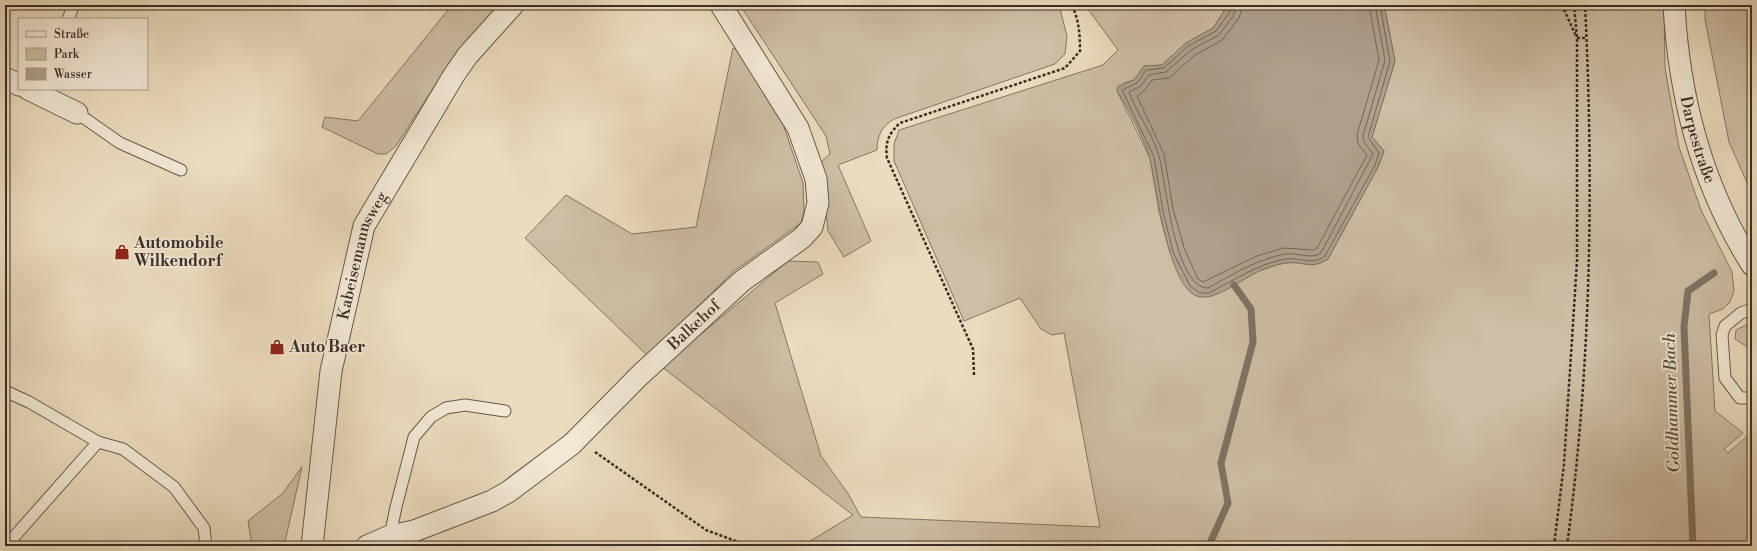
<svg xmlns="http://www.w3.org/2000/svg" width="1757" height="551" font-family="'Libre Bodoni',serif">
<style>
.green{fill:#cdbea5;stroke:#837666}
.water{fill:#aea08c;stroke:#7f7264}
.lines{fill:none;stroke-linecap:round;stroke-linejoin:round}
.shore{stroke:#74665a;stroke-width:1}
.stream{stroke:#7f7264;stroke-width:7}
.service-casing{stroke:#66594e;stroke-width:13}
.minor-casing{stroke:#66594e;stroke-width:23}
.path{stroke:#392d28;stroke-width:2.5;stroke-dasharray:3 2;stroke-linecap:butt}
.service{stroke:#f2e8d5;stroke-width:11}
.minor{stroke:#f2e8d5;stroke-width:21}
.labels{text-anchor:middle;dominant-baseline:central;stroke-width:3.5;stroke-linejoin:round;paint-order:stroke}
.street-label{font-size:16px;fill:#392d28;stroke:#f2e8d5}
.poi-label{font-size:16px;font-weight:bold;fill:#392d28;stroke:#f2e8d5;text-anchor:start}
.water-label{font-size:17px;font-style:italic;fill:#564a41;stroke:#f2e8d5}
</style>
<rect width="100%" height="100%" fill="#ebdcbf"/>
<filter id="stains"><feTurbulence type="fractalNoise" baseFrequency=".005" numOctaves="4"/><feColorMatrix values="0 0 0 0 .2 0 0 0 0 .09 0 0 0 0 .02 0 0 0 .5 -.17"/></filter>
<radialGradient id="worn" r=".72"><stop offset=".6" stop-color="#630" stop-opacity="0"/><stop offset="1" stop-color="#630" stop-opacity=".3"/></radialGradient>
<g class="green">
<path d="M 452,5 L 499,5 L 455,54 L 396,146 L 386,154 L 378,154 L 322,127 L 325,117 L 358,121 Z"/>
<path d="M 740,5 L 1059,5 L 1067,36 L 1065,54 L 1055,64 L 894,119 C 882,126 877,136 877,150 L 838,165 L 871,241 L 844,257 L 828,231 L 821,162 L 830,154 L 826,136 Z"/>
<path d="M 1085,5 L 1228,5 L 1213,28 L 1186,43 L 1162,65 L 1144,66 L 1134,80 L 1124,83 L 1117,91 L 1150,158 L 1159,212 L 1170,253 L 1209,297 C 1233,285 1259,267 1286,263 C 1304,260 1309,271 1328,259 L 1378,167 L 1384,151 L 1372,137 L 1395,61 L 1384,5 L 1664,5 L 1665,68 L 1679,147 L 1701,210 L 1732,272 L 1734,291 L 1730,302 L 1723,309 L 1709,314 L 1715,411 L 1743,433 L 1724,449 L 1728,453 L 1752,432 L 1752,546 L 802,546 L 853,515 L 662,367 L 788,261 L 818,262 L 823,274 L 775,303 L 821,456 L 847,492 L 861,517 L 1100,527 L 1064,333 L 1052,335 L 1041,329 L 1020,298 L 964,321 L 894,161 L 894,144 L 899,130 L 1103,65 L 1118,50 Z"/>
<path d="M 1705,5 L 1752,5 L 1752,194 L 1729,142 L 1705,19 Z"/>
<path d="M 733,48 L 745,54 L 778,109 L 803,183 L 804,211 L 801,223 L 734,271 L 648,356 L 525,238 L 566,195 L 632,234 L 696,227 Z"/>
<path d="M 1750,323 L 1752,323 L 1752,350 L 1735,339 L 1736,330 Z"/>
<path d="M 302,467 L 284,546 L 252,546 L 248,521 L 283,493 Z"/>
</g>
<path class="water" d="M 1228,5 L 1384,5 L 1395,61 L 1372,137 L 1384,151 L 1378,167 L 1328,259 C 1310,270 1305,261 1287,263 C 1280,263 1271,267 1264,269 C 1246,276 1219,299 1201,297 C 1168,294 1157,185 1150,160 C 1147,145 1126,104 1117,91 L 1118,86 L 1134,80 L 1144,66 L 1162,65 L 1186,43 L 1213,28 Z"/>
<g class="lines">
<g class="shore">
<path d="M 1232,5 L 1229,13 L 1216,31 L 1188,46 L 1164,68 L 1146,70 L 1137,83 L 1122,90 L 1154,157 L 1163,211 L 1173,252 L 1190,286 L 1200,293 L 1209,293 C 1233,281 1259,263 1286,259 C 1301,257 1311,266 1325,256 L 1375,165 L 1379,153 L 1368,137 L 1390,61 L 1380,5"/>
<path d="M 1237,5 L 1233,16 L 1219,35 L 1191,50 L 1166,72 L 1149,75 L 1141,86 L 1129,92 C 1137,114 1153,134 1159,156 C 1166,181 1174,288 1208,288 C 1232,275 1257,259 1285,254 C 1297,252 1311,260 1321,253 L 1373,154 L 1364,142 L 1363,136 L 1385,60 L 1375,5"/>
<path d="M 1243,5 L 1239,18 L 1222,40 L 1195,55 L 1169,78 L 1152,80 L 1145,90 L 1137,96 L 1164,154 L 1173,209 L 1184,248 L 1198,279 L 1203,282 L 1257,256 L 1283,248 L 1314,250 L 1317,248 L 1367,155 L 1358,144 L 1357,135 L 1379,60 L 1369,5"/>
</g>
<g class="stream">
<path d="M 1213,546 L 1211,541 L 1228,503 L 1221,463 L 1253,342 L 1251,309 L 1234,285"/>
<path d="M 1693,546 L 1684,327 L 1688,291 L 1714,273"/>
</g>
<defs>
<g id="service">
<path d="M 68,19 L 74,5"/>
<path d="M 77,113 L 120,143 L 181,170"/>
<path d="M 1752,309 L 1741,313 L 1725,326 L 1722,335 L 1725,378 L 1740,398 L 1752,398"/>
<path d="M 5,391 L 29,402 L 98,442 L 123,449 L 174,487 L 204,528 L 206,546"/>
<path d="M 390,536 L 396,507 L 414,437 L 431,417 L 446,408 L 465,405 L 505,411"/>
<path d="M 6,546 L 98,442"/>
</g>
<g id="minor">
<path id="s1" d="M 1674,5 C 1679,98 1702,186 1752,265"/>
<path d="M 5,78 L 19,85"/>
<path d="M 28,89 L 77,113"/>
<path id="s2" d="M 312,546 L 331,371 L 364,226 L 454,75 L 468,55 L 513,5"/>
<path id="s3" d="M 367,546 L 390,536 L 414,531 L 492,501 L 508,492 L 572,444 L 639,376 L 742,281 L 802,238 L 812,227 L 818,203 L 816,179 L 798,128 L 721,5"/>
</g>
</defs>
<use href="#service" class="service-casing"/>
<use href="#minor" class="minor-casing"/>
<g class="path">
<path d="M 1562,5 L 1576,36"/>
<path d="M 1577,38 L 1587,38"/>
<path d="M 974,375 L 973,349 L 887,158 C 885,143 888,134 900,123 L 1065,68 L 1080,51 C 1080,34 1079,21 1072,5"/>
<path d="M 595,452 L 706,530 L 749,546"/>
<path d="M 1554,546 L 1564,464 L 1577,261 L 1577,38 L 1574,5"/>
<path d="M 1567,546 C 1591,367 1594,185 1585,5"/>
</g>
<use href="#service" class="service"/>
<use href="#minor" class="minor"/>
</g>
<defs>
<symbol id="shop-bare" viewBox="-9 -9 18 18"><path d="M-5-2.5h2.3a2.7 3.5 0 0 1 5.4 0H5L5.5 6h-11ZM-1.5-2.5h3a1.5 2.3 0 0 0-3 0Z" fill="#8f2418" stroke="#f2e8d5" stroke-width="2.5" paint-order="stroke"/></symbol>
</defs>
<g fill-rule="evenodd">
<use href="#shop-bare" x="111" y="241" width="22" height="22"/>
<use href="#shop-bare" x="266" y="336" width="22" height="22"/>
</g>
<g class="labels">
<g class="street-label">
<text stroke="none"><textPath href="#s1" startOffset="137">Darpestraße</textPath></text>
<text stroke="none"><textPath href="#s2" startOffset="296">Kabeisemannsweg</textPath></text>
<text stroke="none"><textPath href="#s3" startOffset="402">Balkehof</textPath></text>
</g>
<g class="poi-label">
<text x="134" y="243">Automobile<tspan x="134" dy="18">Wilkendorf</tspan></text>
<text x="289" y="347">Auto Baer</text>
</g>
<g class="water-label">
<text transform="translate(1672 403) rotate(-92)">Goldhammer Bach</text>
</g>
</g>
<rect width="1757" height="551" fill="none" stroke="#ebdcbf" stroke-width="20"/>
<rect x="6" y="6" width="1745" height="539" fill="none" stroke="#392d28" stroke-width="2"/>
<rect x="10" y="10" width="1737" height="531" fill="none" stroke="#392d28"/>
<rect x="18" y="18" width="130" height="72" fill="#f2e8d5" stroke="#a89d90"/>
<rect x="26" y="31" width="20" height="6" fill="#f2e8d5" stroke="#a89d90"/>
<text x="54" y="38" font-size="12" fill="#392d28">Straße</text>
<rect x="26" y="48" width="20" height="12" fill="#cdbea5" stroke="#a89d90"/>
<text x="54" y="58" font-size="12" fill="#392d28">Park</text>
<rect x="26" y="68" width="20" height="12" fill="#aea08c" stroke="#a89d90"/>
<text x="54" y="78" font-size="12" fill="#392d28">Wasser</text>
<rect width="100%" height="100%" filter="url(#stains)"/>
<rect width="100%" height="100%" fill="url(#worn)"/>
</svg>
